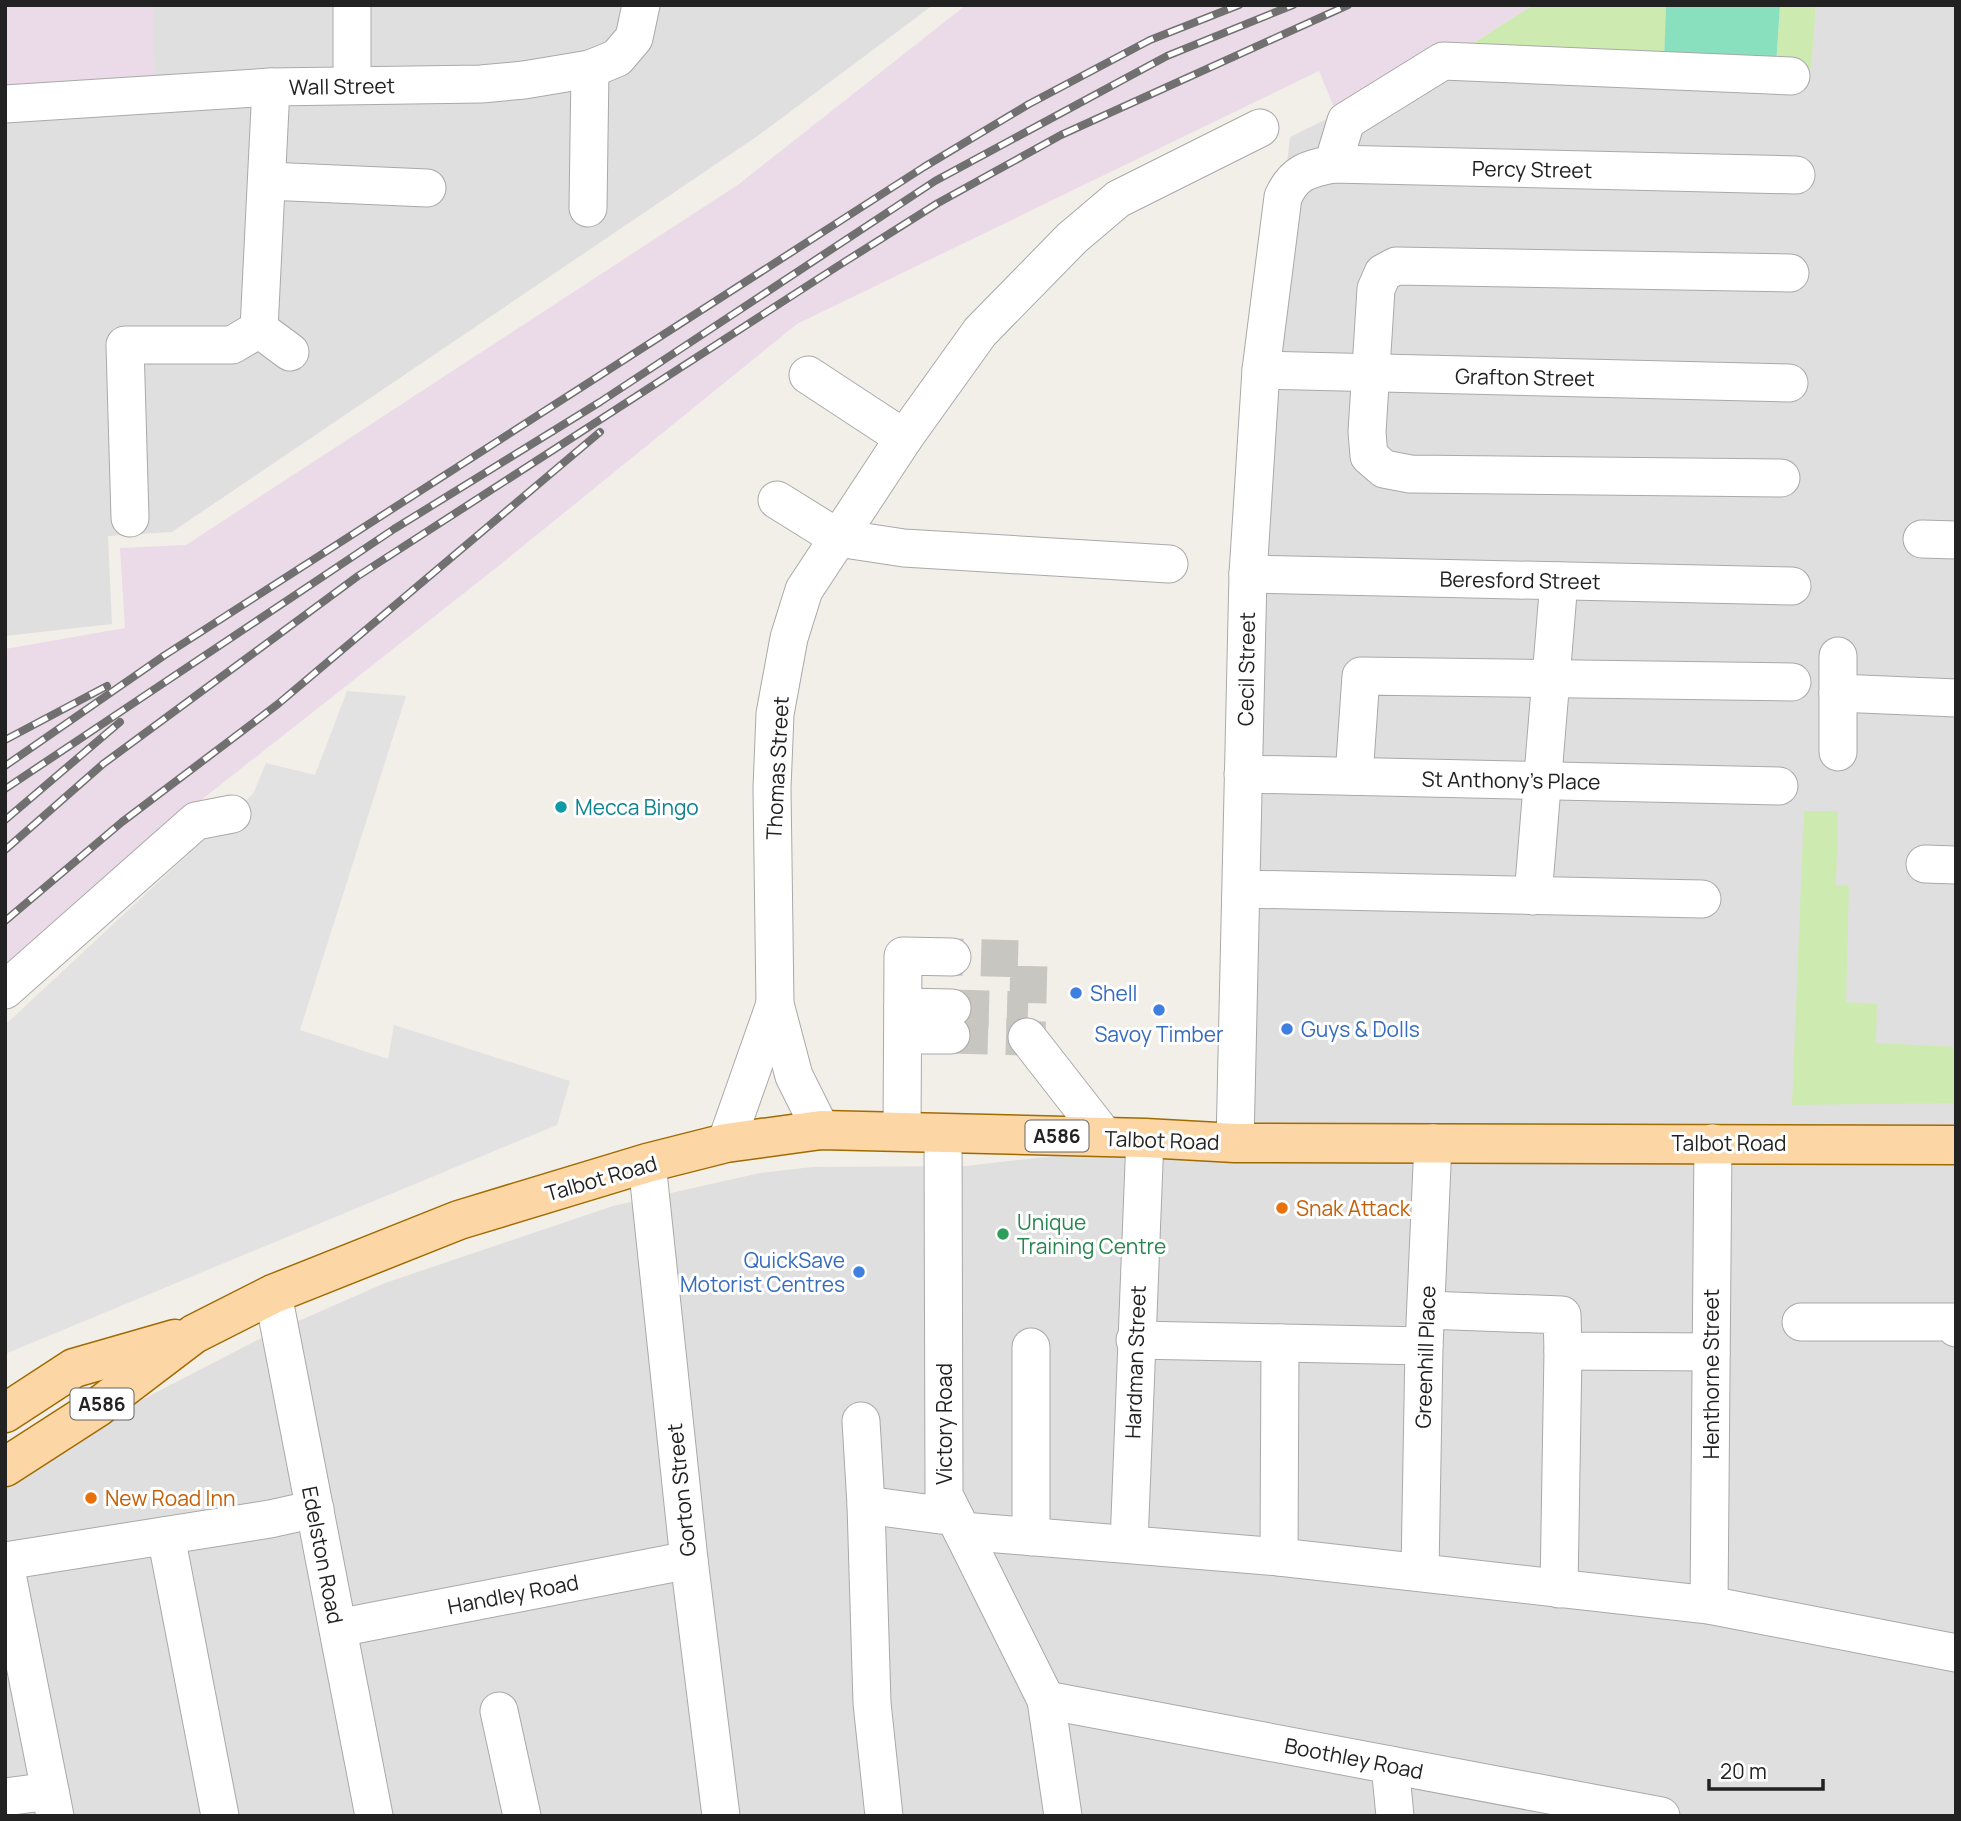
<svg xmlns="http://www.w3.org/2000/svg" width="1961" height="1821" font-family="Manrope,sans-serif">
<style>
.residential{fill:#e0dfdf}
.industrial{fill:#ebdbe8}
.grass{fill:#cdebb0}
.pitch{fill:#88e0be}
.parking{fill:#e2e2e2}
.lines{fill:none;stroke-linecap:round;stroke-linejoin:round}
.minor-tunnel{stroke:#c8c6c1;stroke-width:37;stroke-dasharray:37 18;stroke-linecap:butt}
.minor-casing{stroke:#a9a9a9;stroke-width:39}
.major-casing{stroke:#a06b00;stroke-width:41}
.minor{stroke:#fff;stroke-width:37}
.major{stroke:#fcd6a4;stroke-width:38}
.rail-casing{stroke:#707070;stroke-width:8}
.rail{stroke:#fff;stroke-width:5;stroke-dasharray:16;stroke-linecap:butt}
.culture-dot{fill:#0f9aa8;stroke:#fff;stroke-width:2.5}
.shop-dot{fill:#3f7fe0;stroke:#fff;stroke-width:2.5}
.food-dot{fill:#e8710a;stroke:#fff;stroke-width:2.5}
.leisure-dot{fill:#2e9e5b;stroke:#fff;stroke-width:2.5}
.labels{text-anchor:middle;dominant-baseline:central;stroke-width:6;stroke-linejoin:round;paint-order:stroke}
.shield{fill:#fff;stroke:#646464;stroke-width:2}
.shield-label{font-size:19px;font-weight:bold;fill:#222}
.street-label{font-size:21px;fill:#222;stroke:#fff}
.culture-label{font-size:21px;fill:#0d838f;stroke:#fff;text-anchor:start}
.shop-label{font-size:21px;fill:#366cbe;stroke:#fff;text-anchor:start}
.food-label{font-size:21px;fill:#c56008;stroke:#fff;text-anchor:start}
.leisure-label{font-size:21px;fill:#27864d;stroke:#fff;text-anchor:start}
</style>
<rect width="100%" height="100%" fill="#f2efe9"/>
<g class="residential">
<path d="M 5,5 L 933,5 L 759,135 L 172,532 L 108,536 L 112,624 L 5,636 Z"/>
<path d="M 1816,5 L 1956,5 L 1956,1816 L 5,1816 L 5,1481 L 87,1428 L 271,1333 L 385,1283 L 613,1206 L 760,1173 L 812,1167 L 966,1166 L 1106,1150 L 1234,1149 L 1283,197 L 1290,137 L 1450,58 L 1810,69 Z"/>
</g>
<g class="industrial">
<path d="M 5,5 L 153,5 L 155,96 L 5,104 Z"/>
<path d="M 966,5 L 1533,5 L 1450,58 L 1340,122 L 1319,71 L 797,324 L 496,568 L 191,808 L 5,974 L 5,649 L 125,628 L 120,548 L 186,545 L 739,184 Z"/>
</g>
<g class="grass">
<path d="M 1533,5 L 1666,5 L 1664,70 L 1450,58 Z"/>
<path d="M 1780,5 L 1816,5 L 1811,69 L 1776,67 Z"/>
<path d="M 1804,811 L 1838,811 L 1836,885 L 1849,886 L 1846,1002 L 1877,1004 L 1876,1043 L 1956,1047 L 1956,1103 L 1792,1105 Z"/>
</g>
<path class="pitch" d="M 1666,5 L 1780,5 L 1776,67 L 1664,62 Z"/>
<path class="parking" d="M 347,691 L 406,696 L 300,1030 L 388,1059 L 394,1025 L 570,1081 L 557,1125 L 5,1354 L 5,1025 L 253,794 L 266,763 L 315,775 Z"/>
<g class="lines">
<g class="minor-tunnel">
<path d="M 952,1008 L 1028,1010"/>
<path d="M 951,1035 L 1027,1037 L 1029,959 L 952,957"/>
</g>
<defs>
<g id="minor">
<path d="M 352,5 L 352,85"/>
<path d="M 5,104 L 271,87 L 481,84 L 524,80 L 590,69 L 617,58 L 634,38 L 641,5"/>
<path d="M 1333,164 L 1346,121 L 1443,61 L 1791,76"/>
<path d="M 267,181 L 427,188"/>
<path d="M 588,208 L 590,69"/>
<path d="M 259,329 L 271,87"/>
<path d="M 1261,370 L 1789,383"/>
<path d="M 808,375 L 904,438"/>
<path d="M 1781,478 L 1410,474 L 1384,469 L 1369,456 L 1367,432 L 1376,289 L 1383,273 L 1396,266 L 1790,273"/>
<path d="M 777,500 L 838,538 L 904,548 L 1169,564"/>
<path d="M 130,518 L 125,345 L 232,345 L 259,329 L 290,352"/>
<path d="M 1922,539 L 1956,540"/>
<path d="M 1248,574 L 1792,586"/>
<path d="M 1838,656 L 1838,752"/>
<path d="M 1838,693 L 1956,698"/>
<path d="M 1243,774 L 1779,786"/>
<path d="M 1354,776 L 1361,676 L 1792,682"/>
<path d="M 1925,864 L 1956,865"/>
<path d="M 1242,889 L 1702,899"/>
<path d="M 1533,896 L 1559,581"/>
<path d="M 5,990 L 196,821 L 232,814"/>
<path d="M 903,1007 L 952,1008"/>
<path d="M 903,1035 L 951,1035"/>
<path d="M 1027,1037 L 1105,1137"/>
<path d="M 821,1130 L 794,1076 L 775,1004 L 772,788 L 775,714 L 789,638 L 804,590 L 904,438 L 980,332 L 1072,238 L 1118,199 L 1260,128"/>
<path d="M 902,1132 L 903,956 L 952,957"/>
<path d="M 943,1133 L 944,1495 L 1046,1700 L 1063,1816"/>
<path d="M 726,1143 L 775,1004"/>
<path d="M 1235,1143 L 1248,574 L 1261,370 L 1283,197 C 1294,173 1307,169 1333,164 L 1796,175"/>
<path d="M 647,1163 L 689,1560 L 721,1816"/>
<path d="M 273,1294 L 374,1816"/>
<path d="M 1426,1310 L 1562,1315 L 1563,1351 L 1711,1352"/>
<path d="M 1801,1322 L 1953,1322 L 1956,1328"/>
<path d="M 1135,1340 L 1424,1346"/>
<path d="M 861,1421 L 866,1505"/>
<path d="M 962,1531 L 1279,1557 L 1709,1605 L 1956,1653"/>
<path d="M 166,1536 L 220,1816"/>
<path d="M 1031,1537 L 1031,1347"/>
<path d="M 1129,1544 L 1145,1138"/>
<path d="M 1279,1557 L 1280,1343"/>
<path d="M 5,1561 L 270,1519 L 315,1509"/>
<path d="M 5,1564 L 55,1816"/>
<path d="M 1420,1572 L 1424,1346 L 1433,1143"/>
<path d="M 1559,1589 L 1563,1351"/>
<path d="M 1709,1605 L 1713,1143"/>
<path d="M 338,1628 L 689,1560"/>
<path d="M 1046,1700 L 1661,1816"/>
<path d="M 499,1711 L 522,1816"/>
<path d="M 1390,1765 L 1395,1816"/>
<path d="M 5,1797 L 50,1791"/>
<path d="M 884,1816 L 872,1703 L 866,1505 L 955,1517"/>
</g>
<g id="major">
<path d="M 5,1413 L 74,1368 L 175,1339"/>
<path d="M 5,1467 L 98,1407 L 194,1334 L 273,1294 L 459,1220 L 647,1163 L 726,1143 L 821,1130 L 1145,1138 L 1235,1143 L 1956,1145"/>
</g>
</defs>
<use href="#minor" class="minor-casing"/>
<use href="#major" class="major-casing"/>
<use href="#minor" class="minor"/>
<use href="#major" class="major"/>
<defs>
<g id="rail">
<path d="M 5,740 L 107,686"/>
<path d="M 5,766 L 165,655 L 924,167 L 1029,104 L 1150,40 L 1239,5"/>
<path d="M 5,789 L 394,529 L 600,402 L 935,181 L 1167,56 L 1293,5"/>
<path d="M 5,820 L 120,722"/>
<path d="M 5,850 L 103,764 L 358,576 L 838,266 L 938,203 L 1061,135 L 1348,5"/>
<path d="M 5,921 L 122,822 L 278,704 L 600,432"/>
</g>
</defs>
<use href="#rail" class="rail-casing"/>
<use href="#rail" class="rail"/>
</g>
<circle class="culture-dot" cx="561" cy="807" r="7"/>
<g class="shop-dot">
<circle cx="1076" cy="993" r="7"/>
<circle cx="1159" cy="1010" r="7"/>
<circle cx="1287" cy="1029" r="7"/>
<circle cx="859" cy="1272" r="7"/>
</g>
<g class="food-dot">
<circle cx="1282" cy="1208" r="7"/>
<circle cx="91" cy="1498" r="7"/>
</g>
<circle class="leisure-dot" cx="1003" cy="1234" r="7"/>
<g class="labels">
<g class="shield">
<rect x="1025.5" y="1120.5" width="63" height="31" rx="5"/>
<rect x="70.5" y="1388.5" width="63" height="31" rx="5"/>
</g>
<g class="shield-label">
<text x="1057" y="1136">A586</text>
<text x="102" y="1404">A586</text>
</g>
<g class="street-label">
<text transform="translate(342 86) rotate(-1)">Wall Street</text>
<text transform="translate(1532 169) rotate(1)">Percy Street</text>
<text transform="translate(1525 377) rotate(1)">Grafton Street</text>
<text transform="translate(1520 580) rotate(1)">Beresford Street</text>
<text transform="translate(1246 669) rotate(-89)">Cecil Street</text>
<text transform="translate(777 768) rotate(-87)">Thomas Street</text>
<text transform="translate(1511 780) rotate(1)">St Anthony's Place</text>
<text transform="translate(1162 1140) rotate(2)">Talbot Road</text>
<text x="1729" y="1143">Talbot Road</text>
<text transform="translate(601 1178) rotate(-16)">Talbot Road</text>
<text transform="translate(1425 1357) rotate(-88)">Greenhill Place</text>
<text transform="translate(1135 1362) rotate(-88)">Hardman Street</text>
<text transform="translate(1711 1374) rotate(-90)">Henthorne Street</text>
<text transform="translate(944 1424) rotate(-90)">Victory Road</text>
<text transform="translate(681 1490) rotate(-96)">Gorton Street</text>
<text transform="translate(323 1555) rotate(79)">Edelston Road</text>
<text transform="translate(513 1594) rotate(-11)">Handley Road</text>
<text transform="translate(1354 1758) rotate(11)">Boothley Road</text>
</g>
<g class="culture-label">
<text x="575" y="807">Mecca Bingo</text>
</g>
<g class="shop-label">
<text x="1090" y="993">Shell</text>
<text x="1301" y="1029">Guys &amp; Dolls</text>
<text x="1159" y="1034" text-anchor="middle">Savoy Timber</text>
<text x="845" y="1260" text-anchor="end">QuickSave<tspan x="845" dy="24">Motorist Centres</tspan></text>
</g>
<g class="food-label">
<text x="1296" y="1208">Snak Attack</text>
<text x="105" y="1498">New Road Inn</text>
</g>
<g class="leisure-label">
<text x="1017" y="1222">Unique<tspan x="1017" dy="24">Training Centre</tspan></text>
</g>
</g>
<rect width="1961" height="1821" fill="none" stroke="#222222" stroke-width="14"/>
<path d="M1709 1779v10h114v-10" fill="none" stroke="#222222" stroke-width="3.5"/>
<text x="1720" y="1779" font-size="21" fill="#222222" stroke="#ffffff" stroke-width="5" paint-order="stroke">20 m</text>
</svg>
